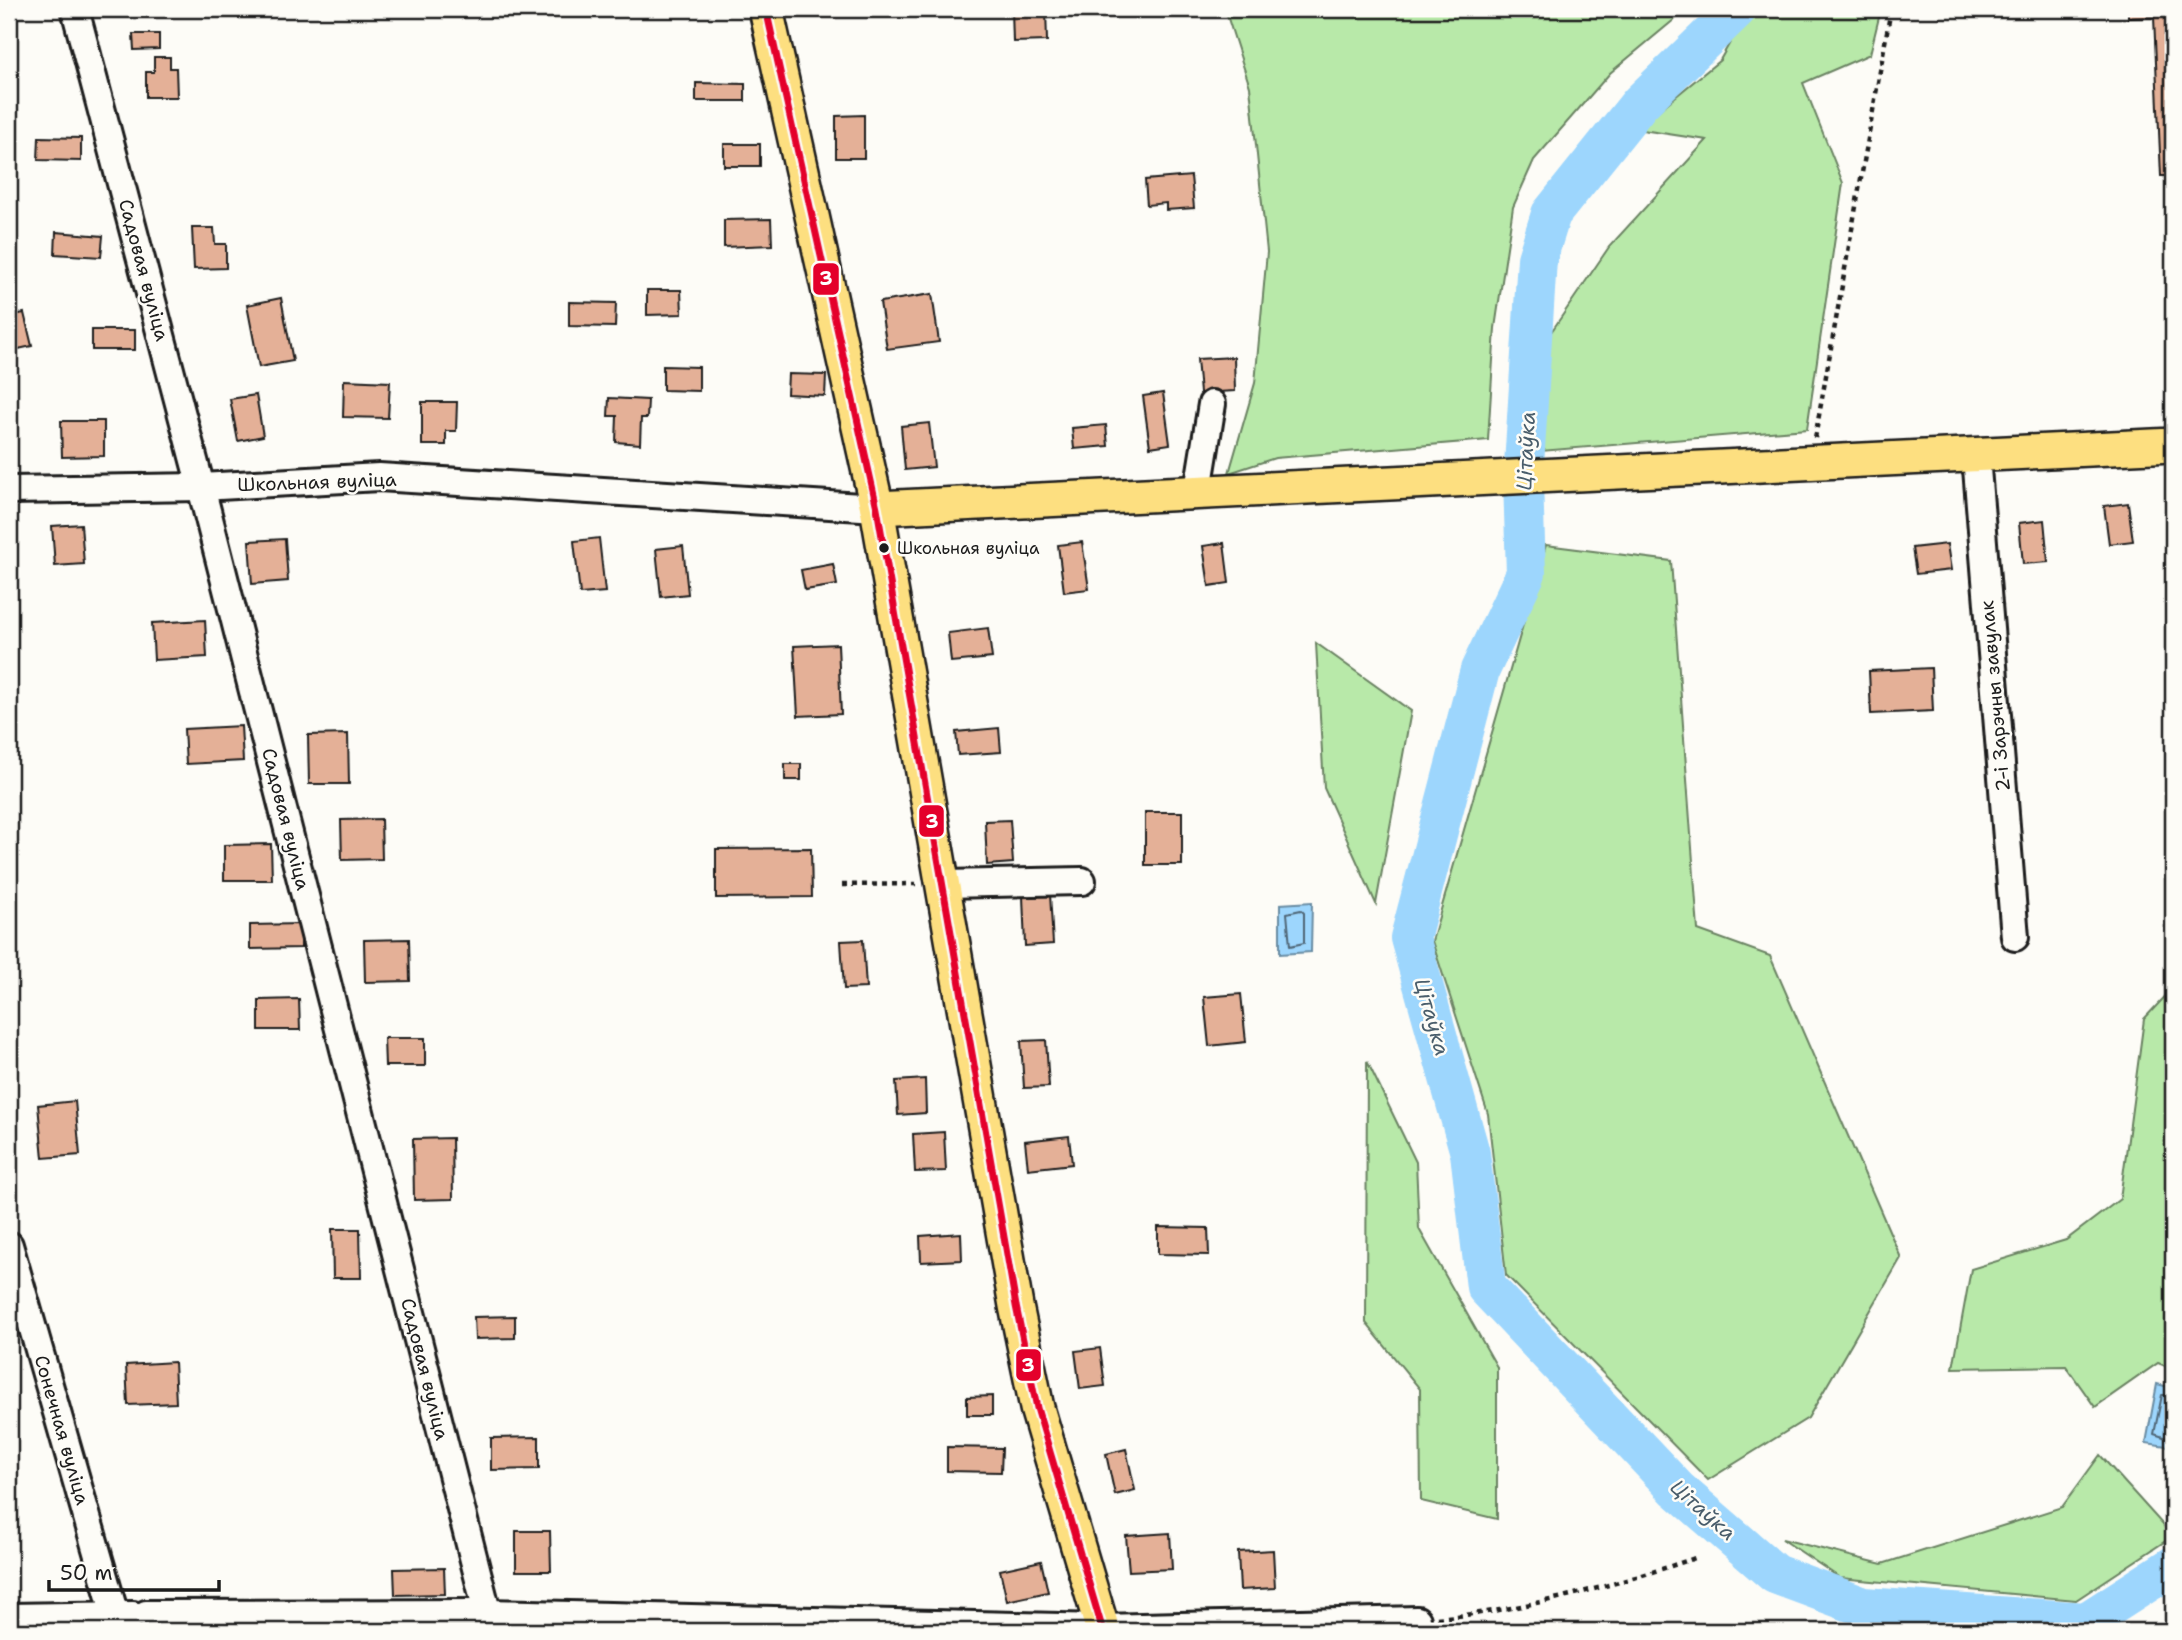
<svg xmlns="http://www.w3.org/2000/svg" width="2182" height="1640" font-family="'Shantell Sans',sans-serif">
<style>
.green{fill:#b8e9a9;stroke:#6a8262;stroke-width:2}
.water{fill:#9dd6fd;stroke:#698ca3;stroke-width:2}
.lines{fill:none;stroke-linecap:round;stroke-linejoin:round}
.shore{stroke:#506676;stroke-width:2}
.river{stroke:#9dd6fd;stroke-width:40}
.building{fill:#e4b097;stroke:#1c1c1c;stroke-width:2}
.minor-casing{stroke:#1c1c1c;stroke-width:32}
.major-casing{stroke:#1c1c1c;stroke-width:38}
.path{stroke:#1c1c1c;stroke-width:4.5;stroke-dasharray:5 5;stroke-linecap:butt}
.minor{stroke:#fdfcf7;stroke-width:26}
.major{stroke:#fddf80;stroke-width:33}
.bus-1-casing{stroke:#fdfcf7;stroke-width:12}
.bus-1{stroke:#e4002b;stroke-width:7}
.bus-dot{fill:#1c1c1c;stroke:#fdfcf7;stroke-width:2.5}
.labels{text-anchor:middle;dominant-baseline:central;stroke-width:5;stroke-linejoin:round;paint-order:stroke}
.bus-label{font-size:17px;fill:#1c1c1c;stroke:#fdfcf7;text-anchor:start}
.street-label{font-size:19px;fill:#1c1c1c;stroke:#fdfcf7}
.water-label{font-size:21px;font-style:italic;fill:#495d6b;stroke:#fdfcf7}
.line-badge{stroke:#fdfcf7;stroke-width:2.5}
.badge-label{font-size:19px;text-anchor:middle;font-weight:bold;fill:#fff}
</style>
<rect width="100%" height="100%" fill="#fdfcf7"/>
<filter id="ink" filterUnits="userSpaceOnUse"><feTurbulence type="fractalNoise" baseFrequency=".0143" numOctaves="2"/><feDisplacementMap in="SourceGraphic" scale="14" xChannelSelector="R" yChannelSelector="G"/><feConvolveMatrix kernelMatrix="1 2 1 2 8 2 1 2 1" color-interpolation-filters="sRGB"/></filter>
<g filter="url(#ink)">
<g class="green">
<path d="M 1225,9 L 1687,9 L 1610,73 L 1534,160 L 1513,207 L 1495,328 L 1488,440 L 1275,458 L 1229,473 L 1255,383 L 1267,252 L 1250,87 Z"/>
<path d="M 1749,9 L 1881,9 L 1870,54 L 1803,83 L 1843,183 L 1807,429 L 1541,451 L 1547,338 L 1609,247 L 1707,140 L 1636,129 L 1720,60 Z"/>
<path d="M 1546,545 L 1671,561 L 1698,930 L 1770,956 L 1901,1258 L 1808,1418 L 1708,1480 L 1506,1275 L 1488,1114 L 1432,941 Z"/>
<path d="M 1316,643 L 1411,711 L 1376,904 L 1324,788 Z"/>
<path d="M 2173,988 L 2173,1369 L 2158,1363 L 2095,1407 L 2066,1366 L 1953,1368 L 1971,1269 L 2066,1240 L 2120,1199 L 2144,1019 Z"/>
<path d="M 1367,1061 L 1416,1162 L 1419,1229 L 1497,1367 L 1497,1519 L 1421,1501 L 1420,1389 L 1366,1323 Z"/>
<path d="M 2100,1455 L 2173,1536 L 2076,1600 L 1840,1578 L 1782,1539 L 1882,1564 L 2062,1507 Z"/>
</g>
<g class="water">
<path d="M 1312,902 L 1311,952 L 1280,954 L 1280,904 Z"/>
<path d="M 2157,1384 L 2173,1388 L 2173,1447 L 2146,1443 Z"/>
</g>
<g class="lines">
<g class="shore">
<path d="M 1301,910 L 1304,913 L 1304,943 L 1290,946 L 1287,913 Z"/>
<path d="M 2173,1395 L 2162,1395 L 2154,1434 L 2173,1440"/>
</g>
<path class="river" d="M 1737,9 L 1640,103 L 1551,214 L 1537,259 L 1523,481 L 1526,573 L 1480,670 L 1410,938 L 1470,1153 L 1486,1287 L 1677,1489 L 1775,1574 L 1864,1607 L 2086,1622 L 2173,1566"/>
</g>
<g class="building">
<path d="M 1012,9 L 1046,9 L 1047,41 L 1013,42 Z"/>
<path d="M 2128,9 L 2173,9 L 2173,176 L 2161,176 L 2154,17 L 2128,18 Z"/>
<path d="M 133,34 L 159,34 L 159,49 L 134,50 Z"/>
<path d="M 154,57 L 170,57 L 170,68 L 176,68 L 177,97 L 146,97 L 146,72 L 154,72 Z"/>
<path d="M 696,83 L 745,84 L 745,101 L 696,101 Z"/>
<path d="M 864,115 L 864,158 L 836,158 L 836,116 Z"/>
<rect x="9" y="121" width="4" height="38"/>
<path d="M 39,137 L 81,138 L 81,161 L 38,160 Z"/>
<rect x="724" y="144" width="36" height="22"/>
<path d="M 1191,176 L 1194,208 L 1166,210 L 1166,203 L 1147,205 L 1145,180 Z"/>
<path d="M 771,219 L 772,245 L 724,247 L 724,220 Z"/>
<path d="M 192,228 L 214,228 L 215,244 L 226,244 L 226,268 L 194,269 Z"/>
<path d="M 56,232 L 103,236 L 101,257 L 55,254 Z"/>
<path d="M 647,290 L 681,290 L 682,314 L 647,315 Z"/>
<path d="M 932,294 L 939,342 L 887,349 L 880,302 Z"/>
<path d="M 281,298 L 293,361 L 259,367 L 247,305 Z"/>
<path d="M 569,302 L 616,303 L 615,327 L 569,326 Z"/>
<path d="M 24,313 L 32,346 L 9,351 L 9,316 Z"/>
<rect x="92" y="330" width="43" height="20"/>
<path d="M 1234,357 L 1235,391 L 1200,393 L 1197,359 Z"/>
<path d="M 663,366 L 699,367 L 699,391 L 663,390 Z"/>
<path d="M 788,374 L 826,375 L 825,396 L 787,394 Z"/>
<path d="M 344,380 L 390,382 L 388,418 L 343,417 Z"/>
<path d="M 1163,393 L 1170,444 L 1150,447 L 1143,396 Z"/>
<path d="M 256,395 L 263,436 L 238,441 L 230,399 Z"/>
<path d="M 609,398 L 648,400 L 647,418 L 641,418 L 640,444 L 616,442 L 617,416 L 608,416 Z"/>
<path d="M 422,402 L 457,402 L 456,431 L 446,431 L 446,445 L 422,445 Z"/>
<path d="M 61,421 L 104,421 L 104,456 L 62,457 Z"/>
<path d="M 929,423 L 934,467 L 905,470 L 901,426 Z"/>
<path d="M 1106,425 L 1108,446 L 1074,449 L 1072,428 Z"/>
<path d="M 2128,503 L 2133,541 L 2109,544 L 2104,506 Z"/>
<path d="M 2044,520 L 2048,562 L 2023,564 L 2019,523 Z"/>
<path d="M 81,524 L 84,564 L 55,566 L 52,526 Z"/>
<path d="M 599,538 L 605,592 L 580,594 L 574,541 Z"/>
<path d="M 285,539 L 288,581 L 252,584 L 249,541 Z"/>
<path d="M 1082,542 L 1089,589 L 1064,592 L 1058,545 Z"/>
<path d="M 1224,543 L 1229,583 L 1209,586 L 1203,546 Z"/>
<path d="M 1947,544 L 1951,570 L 1916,574 L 1912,548 Z"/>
<path d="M 683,546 L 688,594 L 661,597 L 656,549 Z"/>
<path d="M 833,564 L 837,585 L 805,590 L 801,570 Z"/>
<path d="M 205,620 L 207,657 L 154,660 L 152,623 Z"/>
<path d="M 988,628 L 992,658 L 951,662 L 948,633 Z"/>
<path d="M 838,644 L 841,714 L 798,716 L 794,646 Z"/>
<path d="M 1931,668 L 1933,711 L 1871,714 L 1869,671 Z"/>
<path d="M 241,726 L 243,761 L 186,764 L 184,729 Z"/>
<path d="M 999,728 L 1001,752 L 958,755 L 956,732 Z"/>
<path d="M 348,734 L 349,784 L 309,784 L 308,735 Z"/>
<rect x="785" y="764" width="16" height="16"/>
<rect x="1145" y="812" width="37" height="53"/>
<path d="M 381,819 L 382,859 L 342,860 L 341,820 Z"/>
<path d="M 1010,820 L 1013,863 L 987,865 L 985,821 Z"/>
<path d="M 271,844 L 272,880 L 224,880 L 224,845 Z"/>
<path d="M 811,848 L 812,897 L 716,898 L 716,849 Z"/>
<path d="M 1050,894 L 1053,944 L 1025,946 L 1023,896 Z"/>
<path d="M 301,924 L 301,948 L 250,949 L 250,925 Z"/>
<path d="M 409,939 L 410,981 L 365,982 L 364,940 Z"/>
<path d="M 863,940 L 866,988 L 844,989 L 841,941 Z"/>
<path d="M 1241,994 L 1246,1042 L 1209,1046 L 1204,997 Z"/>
<path d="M 299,999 L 300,1030 L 259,1030 L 259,1000 Z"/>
<path d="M 384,1038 L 425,1038 L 425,1066 L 385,1066 Z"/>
<path d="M 1046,1040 L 1049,1087 L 1024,1088 L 1021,1041 Z"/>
<path d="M 925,1079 L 926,1113 L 898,1115 L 896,1081 Z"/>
<path d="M 75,1101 L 80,1155 L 43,1158 L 38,1105 Z"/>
<path d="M 944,1132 L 946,1171 L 915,1172 L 913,1134 Z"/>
<path d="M 1069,1136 L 1072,1164 L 1028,1169 L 1025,1141 Z"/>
<path d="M 452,1138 L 453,1199 L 414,1200 L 413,1139 Z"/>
<path d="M 1158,1227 L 1208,1228 L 1209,1255 L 1158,1254 Z"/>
<path d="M 332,1229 L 360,1229 L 361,1278 L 333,1278 Z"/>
<path d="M 961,1233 L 962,1260 L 921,1262 L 920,1236 Z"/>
<path d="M 515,1316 L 515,1338 L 475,1339 L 474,1317 Z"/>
<path d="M 1100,1348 L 1105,1386 L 1080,1389 L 1075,1351 Z"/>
<path d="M 174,1362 L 176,1403 L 128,1405 L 126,1365 Z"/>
<path d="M 992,1396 L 992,1415 L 967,1415 L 967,1397 Z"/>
<path d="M 539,1437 L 539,1469 L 491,1470 L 491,1438 Z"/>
<path d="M 947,1447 L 1002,1448 L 1001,1472 L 947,1471 Z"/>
<path d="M 1126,1449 L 1135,1490 L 1115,1495 L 1106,1454 Z"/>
<path d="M 516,1531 L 550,1531 L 551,1571 L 516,1571 Z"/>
<path d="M 1170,1533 L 1172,1569 L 1129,1571 L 1126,1536 Z"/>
<path d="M 1273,1550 L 1275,1588 L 1240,1590 L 1238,1552 Z"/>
<path d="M 1041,1561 L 1048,1592 L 1007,1601 L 1000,1570 Z"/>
<path d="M 444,1568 L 445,1594 L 395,1595 L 394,1569 Z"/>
</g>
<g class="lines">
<defs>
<g id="minor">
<path d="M 75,9 L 201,487 L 492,1631"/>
<path d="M 1976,456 L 2015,937"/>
<path d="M 9,490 L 201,487 L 379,477 L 877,508"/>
<path d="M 1198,490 L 1212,404"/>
<path d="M 945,884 L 1082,881"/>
<path d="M 9,1245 L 115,1615"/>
<path d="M 146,1614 L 488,1613 L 1102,1628 L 1417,1620"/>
<path d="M 9,1617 L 133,1615"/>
</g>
<g id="major">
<path d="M 766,9 L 877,508 L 1016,1306 L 1037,1408 L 1103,1631"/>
<path d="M 877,508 L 2173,445"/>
</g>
</defs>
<use href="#minor" class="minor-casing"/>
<use href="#major" class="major-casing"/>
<g class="path">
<path d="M 1815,438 L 1891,9"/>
<path d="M 842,885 L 916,884"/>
<path d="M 1437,1618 C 1528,1610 1612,1586 1698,1557"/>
</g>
<use href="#minor" class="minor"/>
<use href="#major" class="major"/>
<defs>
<path id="bus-1" d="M 766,9 L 877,508 L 1016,1306 L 1037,1408 L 1103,1631"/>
</defs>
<use href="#bus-1" class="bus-1-casing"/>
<use href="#bus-1" class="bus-1"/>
</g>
</g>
<circle class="bus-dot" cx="884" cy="548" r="6"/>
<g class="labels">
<g class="bus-label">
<text x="897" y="548">Школьная вуліца</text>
</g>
<g class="street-label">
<text transform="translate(144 270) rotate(75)">Садовая вуліца</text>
<text transform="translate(317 482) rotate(-2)">Школьная вуліца</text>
<text transform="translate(1995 696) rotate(-95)">2-і Зарэчны завулак</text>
<text transform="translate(286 819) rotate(76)">Садовая вуліца</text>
<text transform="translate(425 1369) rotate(76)">Садовая вуліца</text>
<text transform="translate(62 1430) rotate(74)">Сонечная вуліца</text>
</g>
<g class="water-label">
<text transform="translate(1526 451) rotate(-87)">Цітаўка</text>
<text transform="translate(1432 1017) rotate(74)">Цітаўка</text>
<text transform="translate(1703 1510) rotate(42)">Цітаўка</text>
</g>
</g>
<g class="line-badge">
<rect x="812" y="262" width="28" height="34" rx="7" fill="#e4002b"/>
<rect x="918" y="804" width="27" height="34" rx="7" fill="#e4002b"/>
<rect x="1015" y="1348" width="27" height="34" rx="7" fill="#e4002b"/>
</g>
<g class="badge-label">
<text x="826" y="285">3</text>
<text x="932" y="828">3</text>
<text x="1028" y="1372">3</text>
</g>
<rect width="2182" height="1640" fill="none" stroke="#fdfcf7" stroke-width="35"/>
<rect x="18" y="18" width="2147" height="1605" fill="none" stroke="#1c1c1c" stroke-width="2.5" filter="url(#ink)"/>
<path d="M49 1580v10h170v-10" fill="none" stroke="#1c1c1c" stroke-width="3.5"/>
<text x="60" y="1580" font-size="21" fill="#1c1c1c" stroke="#fdfcf7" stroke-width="5" paint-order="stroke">50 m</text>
</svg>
